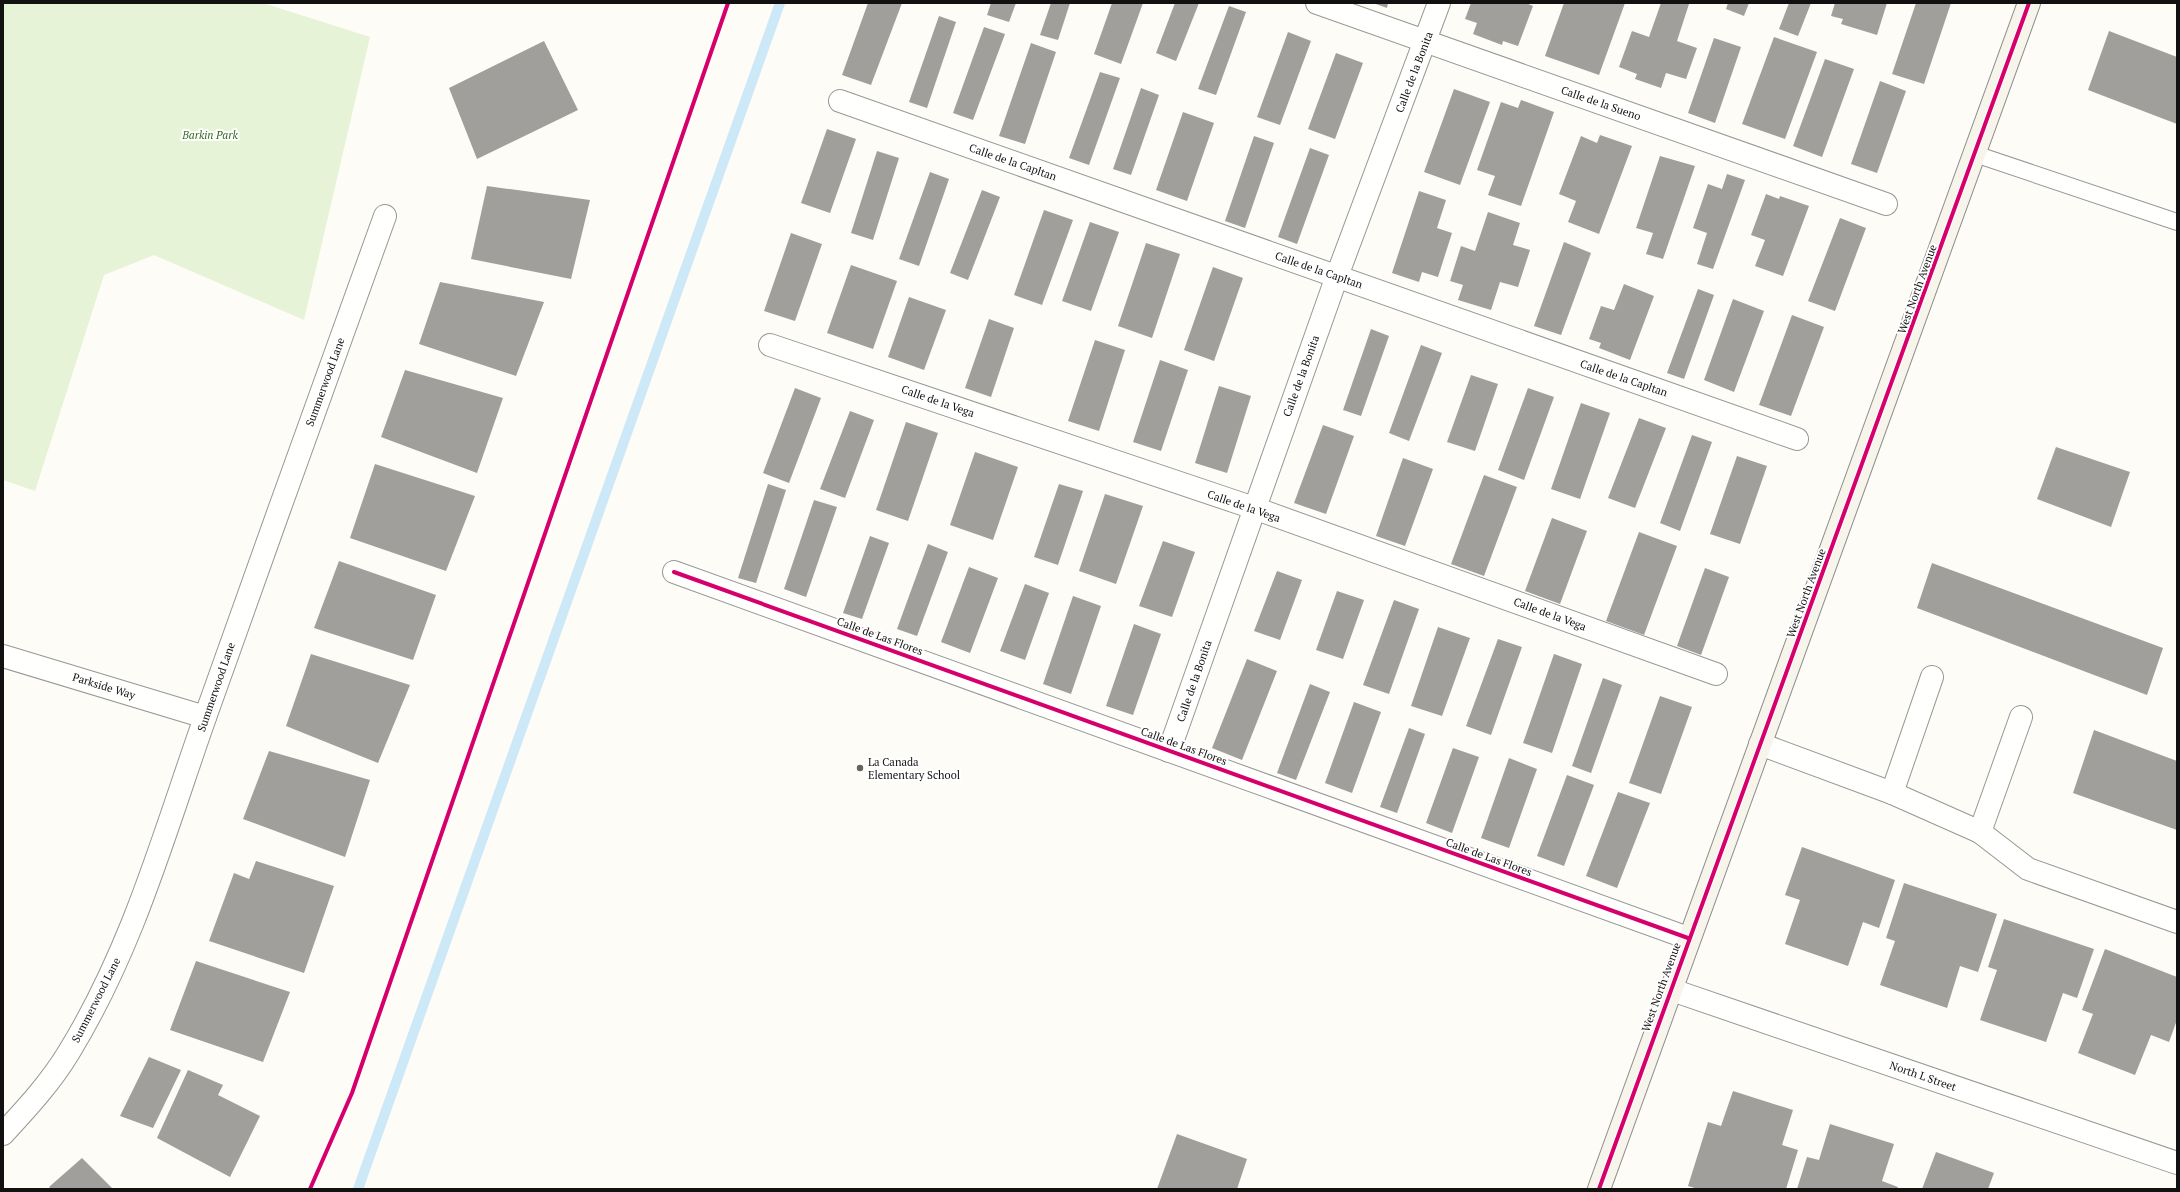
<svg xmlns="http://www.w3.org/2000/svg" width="2180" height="1192" font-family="'PT Serif',serif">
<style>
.green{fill:#e7f3d7}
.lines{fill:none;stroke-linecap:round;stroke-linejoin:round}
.stream{stroke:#cde8f7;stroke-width:10}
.building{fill:#a19f9c}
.lane-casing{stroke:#979795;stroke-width:18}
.street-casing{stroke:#979795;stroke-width:24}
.secondary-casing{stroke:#8e8d8b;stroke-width:24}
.lane{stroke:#fffffe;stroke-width:16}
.street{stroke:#fffffe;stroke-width:22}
.secondary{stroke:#f6f4eb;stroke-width:22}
.cycleway-casing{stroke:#fff;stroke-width:6}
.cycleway{stroke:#d6006c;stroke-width:4}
.poi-dot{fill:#646362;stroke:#fff;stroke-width:1.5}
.labels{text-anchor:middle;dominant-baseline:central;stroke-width:4;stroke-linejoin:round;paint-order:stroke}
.street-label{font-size:11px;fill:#111;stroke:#fff}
.park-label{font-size:11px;font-style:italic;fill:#2f6b1f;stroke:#fff}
.poi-label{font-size:11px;fill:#111;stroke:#fff;text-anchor:start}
</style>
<rect width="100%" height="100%" fill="#fdfcf7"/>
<path class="green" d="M 3,3 L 263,3 L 370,37 L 304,320 L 154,255 L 104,275 L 35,491 L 3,480 Z"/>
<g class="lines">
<path class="stream" d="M 358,1189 L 780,3"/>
</g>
<g class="building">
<path d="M 868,3 L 902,3 L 871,85 L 842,75 Z"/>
<path d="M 991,3 L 1016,3 L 1009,22 L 987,15 Z"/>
<path d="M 1051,3 L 1070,3 L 1058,40 L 1040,35 Z"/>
<path d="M 1112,3 L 1143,3 L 1121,64 L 1094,54 Z"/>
<path d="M 1175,3 L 1199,3 L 1176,61 L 1156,53 Z"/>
<path d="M 1373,3 L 1388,3 L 1387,8 Z"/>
<path d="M 1471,3 L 1526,3 L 1533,6 L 1518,46 L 1503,41 L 1502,45 L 1473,34 L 1477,23 L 1465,19 Z"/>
<path d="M 1564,3 L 1625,3 L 1599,75 L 1545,56 Z"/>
<path d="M 1661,3 L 1689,4 L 1677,41 L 1697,48 L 1686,79 L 1666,73 L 1661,88 L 1635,79 L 1637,74 L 1619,67 L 1632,31 L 1649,37 Z"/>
<path d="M 1728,3 L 1749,3 L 1744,16 L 1726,9 Z"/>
<path d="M 1789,3 L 1811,3 L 1798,36 L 1779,29 Z"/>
<path d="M 1835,3 L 1887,3 L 1877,35 L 1841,24 L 1843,19 L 1831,16 Z"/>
<path d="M 1916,3 L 1951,3 L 1924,84 L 1892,74 Z"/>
<path d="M 1229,6 L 1246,12 L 1216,95 L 1198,89 Z"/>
<path d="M 939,16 L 956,22 L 927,108 L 909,102 Z"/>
<path d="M 984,27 L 1005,34 L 973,120 L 953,113 Z"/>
<path d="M 2109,31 L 2177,57 L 2177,124 L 2088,90 Z"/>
<path d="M 1288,32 L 1311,41 L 1280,125 L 1257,117 Z"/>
<path d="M 1774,37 L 1817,52 L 1785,139 L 1742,124 Z"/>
<path d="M 1714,38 L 1741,47 L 1715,123 L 1688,113 Z"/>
<path d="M 544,41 L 578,110 L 477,159 L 449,88 Z"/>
<path d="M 1031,43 L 1056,52 L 1025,144 L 999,136 Z"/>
<path d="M 1336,53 L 1363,63 L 1335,139 L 1308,129 Z"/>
<path d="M 1825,59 L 1854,69 L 1822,157 L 1793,146 Z"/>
<path d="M 1100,72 L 1120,78 L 1089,165 L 1069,158 Z"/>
<path d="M 1880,81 L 1906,91 L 1877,173 L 1851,164 Z"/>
<path d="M 1141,88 L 1159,95 L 1131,175 L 1113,169 Z"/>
<path d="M 1454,89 L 1490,102 L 1460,185 L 1424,172 Z"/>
<path d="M 1521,100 L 1554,112 L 1521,206 L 1488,195 L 1495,176 L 1477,170 L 1501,102 L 1518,108 Z"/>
<path d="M 1183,112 L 1214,123 L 1187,201 L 1156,190 Z"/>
<path d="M 827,129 L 856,139 L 830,213 L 801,203 Z"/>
<path d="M 1600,135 L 1632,146 L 1599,234 L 1568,222 L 1576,201 L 1559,194 L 1581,136 L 1597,143 Z"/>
<path d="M 1254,136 L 1274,143 L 1245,228 L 1225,221 Z"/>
<path d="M 1310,148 L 1329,155 L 1297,244 L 1278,237 Z"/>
<path d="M 877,151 L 899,158 L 873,240 L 851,233 Z"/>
<path d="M 1660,156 L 1695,166 L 1663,259 L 1646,254 L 1653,233 L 1636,228 Z"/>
<path d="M 930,172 L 949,179 L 919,266 L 899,259 Z"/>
<path d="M 1727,174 L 1745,180 L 1713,269 L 1697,264 L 1707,233 L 1693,228 L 1708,184 L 1722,189 Z"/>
<path d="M 487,186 L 590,200 L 571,279 L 471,259 Z"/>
<path d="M 982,190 L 1000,197 L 968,280 L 950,273 Z"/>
<path d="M 1419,191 L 1446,200 L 1437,228 L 1452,233 L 1438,277 L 1422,272 L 1419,282 L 1392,273 Z"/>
<path d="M 1766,194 L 1779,199 L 1780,196 L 1809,206 L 1783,276 L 1755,266 L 1765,240 L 1751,235 Z"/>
<path d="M 1044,210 L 1073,220 L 1042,305 L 1014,295 Z"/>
<path d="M 1488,212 L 1520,223 L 1513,245 L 1530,250 L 1518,287 L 1500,282 L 1491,310 L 1458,300 L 1463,285 L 1450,281 L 1461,246 L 1475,251 Z"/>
<path d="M 1840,218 L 1866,228 L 1835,311 L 1808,301 Z"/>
<path d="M 1090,222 L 1119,232 L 1091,311 L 1062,301 Z"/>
<path d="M 791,233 L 822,244 L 795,321 L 764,311 Z"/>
<path d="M 1564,242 L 1591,253 L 1561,335 L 1534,326 Z"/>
<path d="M 1146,243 L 1180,254 L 1152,338 L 1118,326 Z"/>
<path d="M 851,265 L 897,281 L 873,349 L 827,333 Z"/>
<path d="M 1213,267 L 1243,278 L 1214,361 L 1184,350 Z"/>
<path d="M 440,282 L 544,302 L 516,376 L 419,344 Z"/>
<path d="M 1624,284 L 1654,296 L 1630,360 L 1599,348 L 1601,343 L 1589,339 L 1601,306 L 1614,310 Z"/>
<path d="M 1698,289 L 1714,295 L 1684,379 L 1667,373 Z"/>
<path d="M 909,297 L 946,310 L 924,370 L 888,357 Z"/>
<path d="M 1733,299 L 1764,311 L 1734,392 L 1704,380 Z"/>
<path d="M 1792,315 L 1824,327 L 1791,416 L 1759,405 Z"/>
<path d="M 989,319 L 1014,328 L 991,397 L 965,388 Z"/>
<path d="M 1371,329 L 1389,336 L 1361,416 L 1343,410 Z"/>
<path d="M 1095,340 L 1125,350 L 1099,431 L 1068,421 Z"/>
<path d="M 1421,345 L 1442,353 L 1409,441 L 1389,433 Z"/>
<path d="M 1160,360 L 1188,370 L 1161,451 L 1133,442 Z"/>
<path d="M 405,370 L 503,398 L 477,473 L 381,437 Z"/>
<path d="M 1471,375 L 1498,384 L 1475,451 L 1447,442 Z"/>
<path d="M 1219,386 L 1251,396 L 1227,473 L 1195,463 Z"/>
<path d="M 795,388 L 821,398 L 789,483 L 763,473 Z"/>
<path d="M 1528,388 L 1554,397 L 1524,480 L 1498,470 Z"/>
<path d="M 1581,403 L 1610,413 L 1580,499 L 1551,489 Z"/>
<path d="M 850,411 L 874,420 L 845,498 L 820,489 Z"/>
<path d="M 1639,418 L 1666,428 L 1635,508 L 1608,498 Z"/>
<path d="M 906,422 L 938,433 L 908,521 L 876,510 Z"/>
<path d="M 1323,425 L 1354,436 L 1326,514 L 1294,503 Z"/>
<path d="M 1692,435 L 1712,442 L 1680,531 L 1660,523 Z"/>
<path d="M 2056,447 L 2130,472 L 2111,527 L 2037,499 Z"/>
<path d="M 975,452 L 1018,467 L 993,540 L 950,525 Z"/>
<path d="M 1737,456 L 1767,466 L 1740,544 L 1710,534 Z"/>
<path d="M 1403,458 L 1433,469 L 1405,546 L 1376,536 Z"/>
<path d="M 375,464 L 475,496 L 446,571 L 350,538 Z"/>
<path d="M 1484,475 L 1517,487 L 1484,576 L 1451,564 Z"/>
<path d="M 768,484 L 786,490 L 756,583 L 738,578 Z"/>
<path d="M 1059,484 L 1083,491 L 1058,565 L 1034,557 Z"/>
<path d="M 1105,494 L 1143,506 L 1116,584 L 1079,571 Z"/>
<path d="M 814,500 L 837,507 L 806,597 L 784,589 Z"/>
<path d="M 1552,518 L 1587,531 L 1560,604 L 1525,591 Z"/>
<path d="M 1639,532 L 1677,546 L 1644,635 L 1606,621 Z"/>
<path d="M 870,536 L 889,543 L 862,619 L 843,613 Z"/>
<path d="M 1163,541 L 1195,552 L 1172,617 L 1139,606 Z"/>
<path d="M 928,544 L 948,552 L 917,636 L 897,629 Z"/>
<path d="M 339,561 L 436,595 L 413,660 L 314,628 Z"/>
<path d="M 1932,563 L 2163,648 L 2147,695 L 1917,608 Z"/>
<path d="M 969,567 L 998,578 L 970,653 L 941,642 Z"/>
<path d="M 1705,568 L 1729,577 L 1701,655 L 1677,646 Z"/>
<path d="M 1277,571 L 1302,580 L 1280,640 L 1254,631 Z"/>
<path d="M 1025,584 L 1049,593 L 1025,660 L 1000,651 Z"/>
<path d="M 1337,591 L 1364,600 L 1343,659 L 1316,650 Z"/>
<path d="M 1073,596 L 1101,606 L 1071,694 L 1043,684 Z"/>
<path d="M 1394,600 L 1419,609 L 1389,694 L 1363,685 Z"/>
<path d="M 1134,624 L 1161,634 L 1133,715 L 1106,706 Z"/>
<path d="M 1438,627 L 1470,638 L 1442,716 L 1411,706 Z"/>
<path d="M 1498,639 L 1522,647 L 1491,735 L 1466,726 Z"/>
<path d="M 311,654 L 410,685 L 378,763 L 286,726 Z"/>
<path d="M 1554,654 L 1582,664 L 1552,753 L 1523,743 Z"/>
<path d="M 1247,659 L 1277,671 L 1242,760 L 1212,748 Z"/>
<path d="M 1603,678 L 1622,685 L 1591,773 L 1572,766 Z"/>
<path d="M 1310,684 L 1330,692 L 1296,780 L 1277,773 Z"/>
<path d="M 1660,696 L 1692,707 L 1661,794 L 1629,783 Z"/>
<path d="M 1354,702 L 1381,712 L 1352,793 L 1325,783 Z"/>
<path d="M 1409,728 L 1425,734 L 1397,813 L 1380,807 Z"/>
<path d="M 2094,730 L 2177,761 L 2177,830 L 2073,793 Z"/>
<path d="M 1453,748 L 1479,757 L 1452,833 L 1426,823 Z"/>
<path d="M 269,751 L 370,780 L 345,857 L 243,819 Z"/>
<path d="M 1509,758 L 1537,769 L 1509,848 L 1481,838 Z"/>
<path d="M 1567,775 L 1594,785 L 1564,866 L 1537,856 Z"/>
<path d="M 1618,792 L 1650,803 L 1617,888 L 1586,876 Z"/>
<path d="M 1802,847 L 1895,880 L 1879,928 L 1863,922 L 1848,966 L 1785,944 L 1800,900 L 1785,895 Z"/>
<path d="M 256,861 L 334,886 L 304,973 L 209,941 L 234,873 L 249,879 Z"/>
<path d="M 1904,883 L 1997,914 L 1978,972 L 1960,966 L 1947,1008 L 1880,985 L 1895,941 L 1886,938 Z"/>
<path d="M 2004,919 L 2094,949 L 2077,998 L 2063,993 L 2046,1042 L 1980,1020 L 1997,970 L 1988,967 Z"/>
<path d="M 2105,949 L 2177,977 L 2177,1020 L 2169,1042 L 2151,1035 L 2135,1075 L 2078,1053 L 2093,1014 L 2082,1010 Z"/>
<path d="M 196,961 L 290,992 L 263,1062 L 170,1030 Z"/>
<path d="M 149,1057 L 181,1070 L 153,1128 L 120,1116 Z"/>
<path d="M 188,1070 L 223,1085 L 218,1095 L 260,1116 L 230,1177 L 157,1138 Z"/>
<path d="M 1733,1091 L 1793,1110 L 1782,1145 L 1798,1150 L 1786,1189 L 1698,1189 L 1688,1186 L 1708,1122 L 1721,1126 Z"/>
<path d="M 1830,1124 L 1894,1144 L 1882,1181 L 1898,1187 L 1897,1189 L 1797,1189 L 1807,1157 L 1819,1160 Z"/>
<path d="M 1177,1134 L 1247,1159 L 1237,1189 L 1157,1189 Z"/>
<path d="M 1936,1152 L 1994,1173 L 1988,1189 L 1922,1189 Z"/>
<path d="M 82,1158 L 113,1189 L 51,1189 L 49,1187 Z"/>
</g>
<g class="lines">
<defs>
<path id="lane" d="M 1975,154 L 2177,222"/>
<g id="street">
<path d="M 1317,3 L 1886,204"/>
<path d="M 840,101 L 1797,439"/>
<path d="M 770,345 L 1254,508 L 1716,674"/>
<path d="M 674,572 L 1688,938"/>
<path d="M 3,656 L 205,717"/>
<path d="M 1760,744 L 1892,793 L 1980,832 L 2028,869 L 2177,922"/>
<path d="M 1169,751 L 1337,276 L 1439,3"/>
<path d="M 1892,793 L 1932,677"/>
<path d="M 1980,832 L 2021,717"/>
<path d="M 1669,989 L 2177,1163"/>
<path d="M 3,1134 C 27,1108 51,1082 69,1052 C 137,941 168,819 212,698 C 269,537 327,377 385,216"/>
</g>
<path id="secondary" d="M 1599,1189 C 1739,793 1888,399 2029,3"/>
</defs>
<use href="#lane" class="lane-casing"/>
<use href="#street" class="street-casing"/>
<use href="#secondary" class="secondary-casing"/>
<use href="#lane" class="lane"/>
<use href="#street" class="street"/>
<use href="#secondary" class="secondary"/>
<defs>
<g id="cycleway">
<path d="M 674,572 L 1688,938"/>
<path d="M 310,1189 L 352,1093 L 728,3"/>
<path d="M 1599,1189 C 1739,793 1888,399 2029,3"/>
</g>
</defs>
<use href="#cycleway" class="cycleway-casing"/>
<use href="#cycleway" class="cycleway"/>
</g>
<circle class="poi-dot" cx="860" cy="768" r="4"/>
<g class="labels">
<g class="street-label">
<text transform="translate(1414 72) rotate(-69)">Calle de la Bonita</text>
<text transform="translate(1601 103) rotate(19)">Calle de la Sueno</text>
<text transform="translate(1013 162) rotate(19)">Calle de la Capltan</text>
<text transform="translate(1319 270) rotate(19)">Calle de la Capltan</text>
<text transform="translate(1917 289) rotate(-70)">West North Avenue</text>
<text transform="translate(1301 376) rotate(-70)">Calle de la Bonita</text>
<text transform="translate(1624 378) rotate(19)">Calle de la Capltan</text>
<text transform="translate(325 382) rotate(-70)">Summerwood Lane</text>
<text transform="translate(938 401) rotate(19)">Calle de la Vega</text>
<text transform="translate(1244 506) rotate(19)">Calle de la Vega</text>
<text transform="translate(1806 593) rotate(-70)">West North Avenue</text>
<text transform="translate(1550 614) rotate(20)">Calle de la Vega</text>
<text transform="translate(880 636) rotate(20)">Calle de Las Flores</text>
<text transform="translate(1194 681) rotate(-71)">Calle de la Bonita</text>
<text transform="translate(104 686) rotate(17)">Parkside Way</text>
<text transform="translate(216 687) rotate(-71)">Summerwood Lane</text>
<text transform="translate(1184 746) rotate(20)">Calle de Las Flores</text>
<text transform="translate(1489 857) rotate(20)">Calle de Las Flores</text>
<text transform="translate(1661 987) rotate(-70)">West North Avenue</text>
<text transform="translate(96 1000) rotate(-63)">Summerwood Lane</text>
<text transform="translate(1923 1076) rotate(19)">North L Street</text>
</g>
<g class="park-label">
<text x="210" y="135">Barkin Park</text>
</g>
<g class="poi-label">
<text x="868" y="762">La Canada<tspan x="868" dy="13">Elementary School</tspan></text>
</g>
</g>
<rect width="2180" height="1192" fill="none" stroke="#111111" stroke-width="8"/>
</svg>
